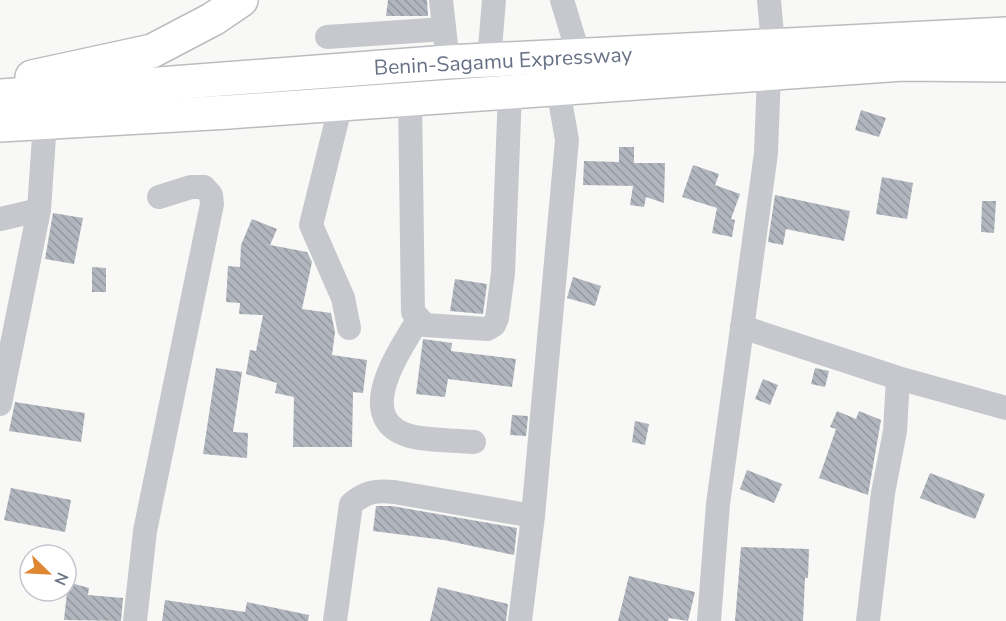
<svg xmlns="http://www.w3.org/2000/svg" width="1006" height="621" font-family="'Nunito Sans',sans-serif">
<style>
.building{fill:url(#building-back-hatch)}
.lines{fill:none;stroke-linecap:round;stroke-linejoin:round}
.highway-casing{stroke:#bbbcc0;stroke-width:36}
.minor{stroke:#c6c8cd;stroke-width:24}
.highway{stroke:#fff;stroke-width:33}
.labels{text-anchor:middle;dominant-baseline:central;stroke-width:6;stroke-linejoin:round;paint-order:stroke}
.street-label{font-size:21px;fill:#687186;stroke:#fff}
</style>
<defs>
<pattern id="building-back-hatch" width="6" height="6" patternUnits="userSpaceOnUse" patternTransform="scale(1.5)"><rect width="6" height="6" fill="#b1b5bd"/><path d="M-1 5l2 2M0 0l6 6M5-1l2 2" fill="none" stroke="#94989f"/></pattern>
</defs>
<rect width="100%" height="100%" fill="#f8f9f6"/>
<g class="building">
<path d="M 388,0 L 427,0 L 428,16 L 386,16 Z"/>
<path d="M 861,110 L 886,118 L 879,137 L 855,130 Z"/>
<path d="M 619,147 L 634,147 L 634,163 L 665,163 L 664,203 L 646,197 L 644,207 L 630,205 L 633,186 L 583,185 L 584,161 L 619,162 Z"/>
<path d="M 693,165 L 719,174 L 715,185 L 740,194 L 731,219 L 735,220 L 732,237 L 712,233 L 717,208 L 682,197 Z"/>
<path d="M 882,177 L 913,183 L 907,219 L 876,214 Z"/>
<path d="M 775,195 L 850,211 L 844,241 L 786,229 L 783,245 L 768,242 Z"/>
<path d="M 982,201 L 996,201 L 994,233 L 981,232 Z"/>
<path d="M 53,213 L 83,218 L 74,264 L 45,259 Z"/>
<path d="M 252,219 L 277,229 L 270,245 L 307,252 L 312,262 L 302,309 L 331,313 L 335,332 L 332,355 L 367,360 L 363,393 L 353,392 L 352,447 L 293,447 L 294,397 L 275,393 L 277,383 L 246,374 L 250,350 L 256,351 L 263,315 L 239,314 L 240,303 L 226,302 L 228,266 L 240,267 L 241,245 Z"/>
<path d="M 92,267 L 106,268 L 106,292 L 92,292 Z"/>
<path d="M 573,277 L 601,286 L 595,306 L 567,298 Z"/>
<path d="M 455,279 L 487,284 L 483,314 L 450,311 Z"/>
<path d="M 423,339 L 452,343 L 451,351 L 516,359 L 512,387 L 448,379 L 445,397 L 416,394 Z"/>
<path d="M 216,368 L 242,372 L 233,432 L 248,433 L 247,458 L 203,454 Z"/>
<path d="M 815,368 L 829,371 L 825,387 L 811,384 Z"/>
<path d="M 763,379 L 778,385 L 770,405 L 755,399 Z"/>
<path d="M 15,402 L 85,413 L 81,442 L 9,431 Z"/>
<path d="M 837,411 L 856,419 L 859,411 L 881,420 L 868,495 L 819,478 L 836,429 L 830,427 Z"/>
<path d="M 512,415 L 528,416 L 526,436 L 510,435 Z"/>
<path d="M 635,421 L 649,424 L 645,445 L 632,442 Z"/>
<path d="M 747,470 L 782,484 L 774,503 L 740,489 Z"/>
<path d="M 930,473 L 985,494 L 975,519 L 920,498 Z"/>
<path d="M 11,488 L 71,500 L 65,532 L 4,520 Z"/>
<path d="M 376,506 L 392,506 L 517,528 L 514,555 L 444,540 L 373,531 Z"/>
<path d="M 741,547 L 809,549 L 808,578 L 805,578 L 803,621 L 735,621 Z"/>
<path d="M 629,576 L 695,592 L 688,621 L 669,618 L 668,621 L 618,621 Z"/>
<path d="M 71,583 L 89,588 L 88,595 L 123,598 L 121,621 L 64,620 L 67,592 L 69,592 Z"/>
<path d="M 438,587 L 508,604 L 506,621 L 430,621 Z"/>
<path d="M 165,600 L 245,612 L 247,602 L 309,615 L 308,621 L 162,621 Z"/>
</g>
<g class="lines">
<defs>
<g id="highway">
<path d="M 32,77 L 152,51 L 213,19 L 241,0"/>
<path d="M 0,96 L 448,62 L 1006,34"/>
<path d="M 0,125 L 229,112 L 903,64 L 1006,65"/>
</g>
</defs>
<use href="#highway" class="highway-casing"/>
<g class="minor">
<path d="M 441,0 L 446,45"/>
<path d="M 562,0 L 579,56"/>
<path d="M 769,0 L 773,45"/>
<path d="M 327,37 L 444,29"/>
<path d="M 489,60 L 494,0"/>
<path d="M 410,99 L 413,312 L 425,325 L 487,329 L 494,325 L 497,318 L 503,273 L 510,92"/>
<path d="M 341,104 L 311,225 L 343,298 L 349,328"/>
<path d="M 0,219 L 39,210"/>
<path d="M 418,320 C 400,350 351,419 410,436 C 430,441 454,440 474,442"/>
<path d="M 742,327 L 898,378 L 1006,408"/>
<path d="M 0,404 L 39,210 L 45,122"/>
<path d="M 135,621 L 145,531 L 212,204 L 211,195 L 204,187 L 191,187 L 159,197"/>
<path d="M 335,621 L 351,504 C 365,492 375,490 394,492 L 533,516"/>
<path d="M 520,621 L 533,516 L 567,140 L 558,89"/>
<path d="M 709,621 L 718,504 L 766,153 L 769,74"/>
<path d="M 868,621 L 883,493 L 895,431 L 898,378"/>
</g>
<use href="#highway" class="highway"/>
</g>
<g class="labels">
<g class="street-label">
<text transform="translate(503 61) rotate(-3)">Benin-Sagamu Expressway</text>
</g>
</g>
<g transform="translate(48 573) rotate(114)"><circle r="28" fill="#ffffff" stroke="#c3c6cf" stroke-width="1.5"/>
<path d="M0-4.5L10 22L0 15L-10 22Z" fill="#df8630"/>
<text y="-9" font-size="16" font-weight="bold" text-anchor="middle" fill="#687186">N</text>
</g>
</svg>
